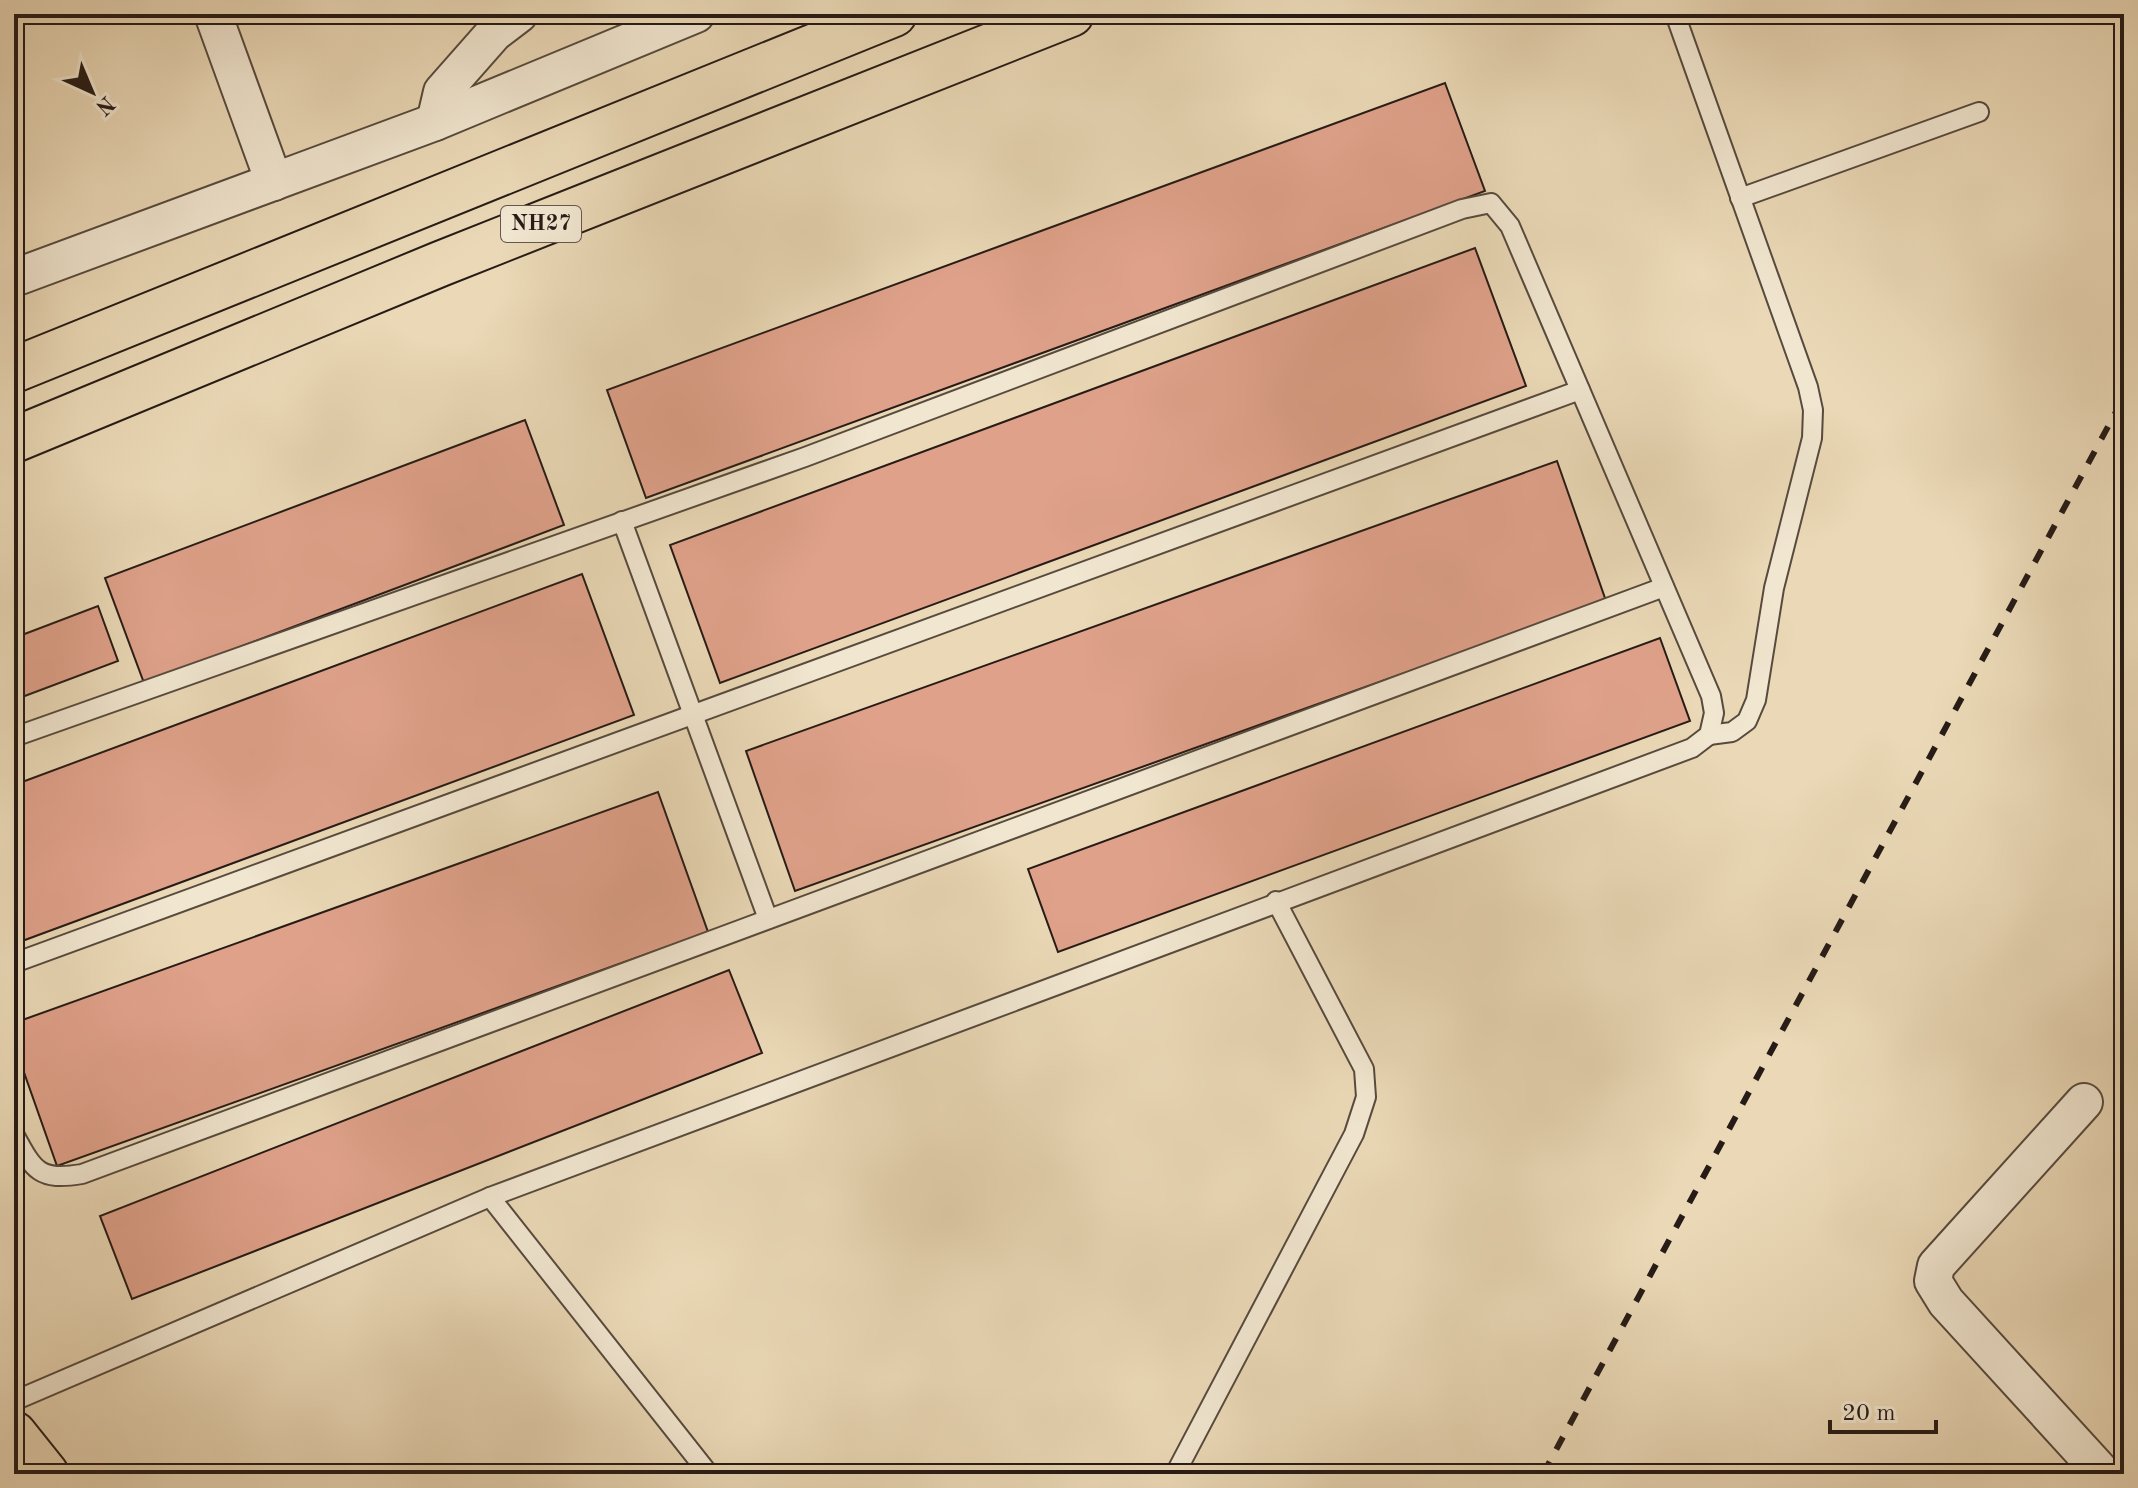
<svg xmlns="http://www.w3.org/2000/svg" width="2138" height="1488" font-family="'Old Standard TT',serif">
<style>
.building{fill:#dfa18a;stroke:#261b16;stroke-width:2}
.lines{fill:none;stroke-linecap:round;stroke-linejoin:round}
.service-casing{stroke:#574a3e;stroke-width:22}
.minor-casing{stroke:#574a3e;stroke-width:40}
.primary-casing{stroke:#261b16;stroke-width:48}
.trunk-casing{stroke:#261b16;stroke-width:48}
.service{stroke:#f1e6d0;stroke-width:18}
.minor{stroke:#f1e6d0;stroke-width:36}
.primary{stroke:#ead8b6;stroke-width:44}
.trunk{stroke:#ead8b6;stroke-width:44}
.rail{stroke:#261b16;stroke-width:6;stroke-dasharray:14 14;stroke-linecap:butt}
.labels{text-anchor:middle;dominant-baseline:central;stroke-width:6;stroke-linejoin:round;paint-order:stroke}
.shield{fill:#f1e6d0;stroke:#63584e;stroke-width:2}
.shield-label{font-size:22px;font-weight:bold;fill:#261b16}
</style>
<rect width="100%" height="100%" fill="#ead8b6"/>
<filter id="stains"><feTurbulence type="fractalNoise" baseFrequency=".0025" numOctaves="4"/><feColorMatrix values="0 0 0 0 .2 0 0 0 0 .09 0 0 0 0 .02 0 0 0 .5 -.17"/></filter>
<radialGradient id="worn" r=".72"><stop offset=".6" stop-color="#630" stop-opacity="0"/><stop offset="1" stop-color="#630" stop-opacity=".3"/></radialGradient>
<g class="building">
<path d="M 1445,83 L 1485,191 L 646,498 L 607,390 Z"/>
<path d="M 1475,248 L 1526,386 L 720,683 L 670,545 Z"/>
<path d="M 525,420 L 564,525 L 144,683 L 105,578 Z"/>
<path d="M 1557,461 L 1606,601 L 795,891 L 746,751 Z"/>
<path d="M 582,574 L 634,715 L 14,944 L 14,785 Z"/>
<path d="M 98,606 L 118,661 L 14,700 L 14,638 Z"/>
<path d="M 1660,638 L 1690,721 L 1058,952 L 1028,869 Z"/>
<path d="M 658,792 L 708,932 L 57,1166 L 14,1044 L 14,1023 Z"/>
<path d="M 729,970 L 762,1053 L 132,1299 L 100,1216 Z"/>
</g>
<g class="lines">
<defs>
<g id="service">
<path d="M 1675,14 L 1808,387 L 1813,410 L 1812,438 L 1774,588 L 1756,700 L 1747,721 L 1732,732 L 1709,735"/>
<path d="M 1740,198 L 1979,112"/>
<path d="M 622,521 L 768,919"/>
<path d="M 14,737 L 805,457 L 1462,209 L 1491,203 L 1510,226 L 1711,696 L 1714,713 L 1709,735 L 1692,748 L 490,1197 L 14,1401"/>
<path d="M 14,963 L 1580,390"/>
<path d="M 14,1134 C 34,1171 39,1181 82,1174 L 1664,587"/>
<path d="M 490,1197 L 709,1474"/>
<path d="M 1175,1474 L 1354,1134 L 1366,1097 L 1364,1069 L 1276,901"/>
</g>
<g id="minor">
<path d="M 213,14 L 274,182"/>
<path d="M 435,122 L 442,92 L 494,33 L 519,14"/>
<path d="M 14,278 L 435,122 L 696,14"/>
<path d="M 2084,1102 L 1936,1266 L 1933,1281 L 1946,1302 L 2103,1474"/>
</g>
<path id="primary" d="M 14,1434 L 46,1474"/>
<g id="trunk">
<path d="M 14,370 L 894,14"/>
<path d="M 14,440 L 440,264 L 1071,14"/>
</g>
</defs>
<use href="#service" class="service-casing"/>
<use href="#minor" class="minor-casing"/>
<use href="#primary" class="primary-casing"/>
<use href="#trunk" class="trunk-casing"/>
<use href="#service" class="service"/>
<use href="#minor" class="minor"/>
<use href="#primary" class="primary"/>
<use href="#trunk" class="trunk"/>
<path class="rail" d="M 1543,1474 L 2124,397"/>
</g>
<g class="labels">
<rect class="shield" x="501" y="206" width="80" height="36" rx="6"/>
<g class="shield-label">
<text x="541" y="224">NH27</text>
</g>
</g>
<rect width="2138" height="1488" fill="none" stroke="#ead8b6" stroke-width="48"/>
<rect x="16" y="16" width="2106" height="1456" fill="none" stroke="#261b16" stroke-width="4"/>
<rect x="24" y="24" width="2090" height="1440" fill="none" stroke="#261b16" stroke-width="2"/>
<g transform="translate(92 92) rotate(136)" stroke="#f1e6d0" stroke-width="6" paint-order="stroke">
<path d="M0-6L14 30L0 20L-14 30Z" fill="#261b16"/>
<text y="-12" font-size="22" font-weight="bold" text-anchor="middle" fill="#261b16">N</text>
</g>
<path d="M1830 1420v12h106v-12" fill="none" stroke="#261b16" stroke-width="4"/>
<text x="1842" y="1420" font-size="24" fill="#261b16" stroke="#f1e6d0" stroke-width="6" paint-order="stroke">20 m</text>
<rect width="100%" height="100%" filter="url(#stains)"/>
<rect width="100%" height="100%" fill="url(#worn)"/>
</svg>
